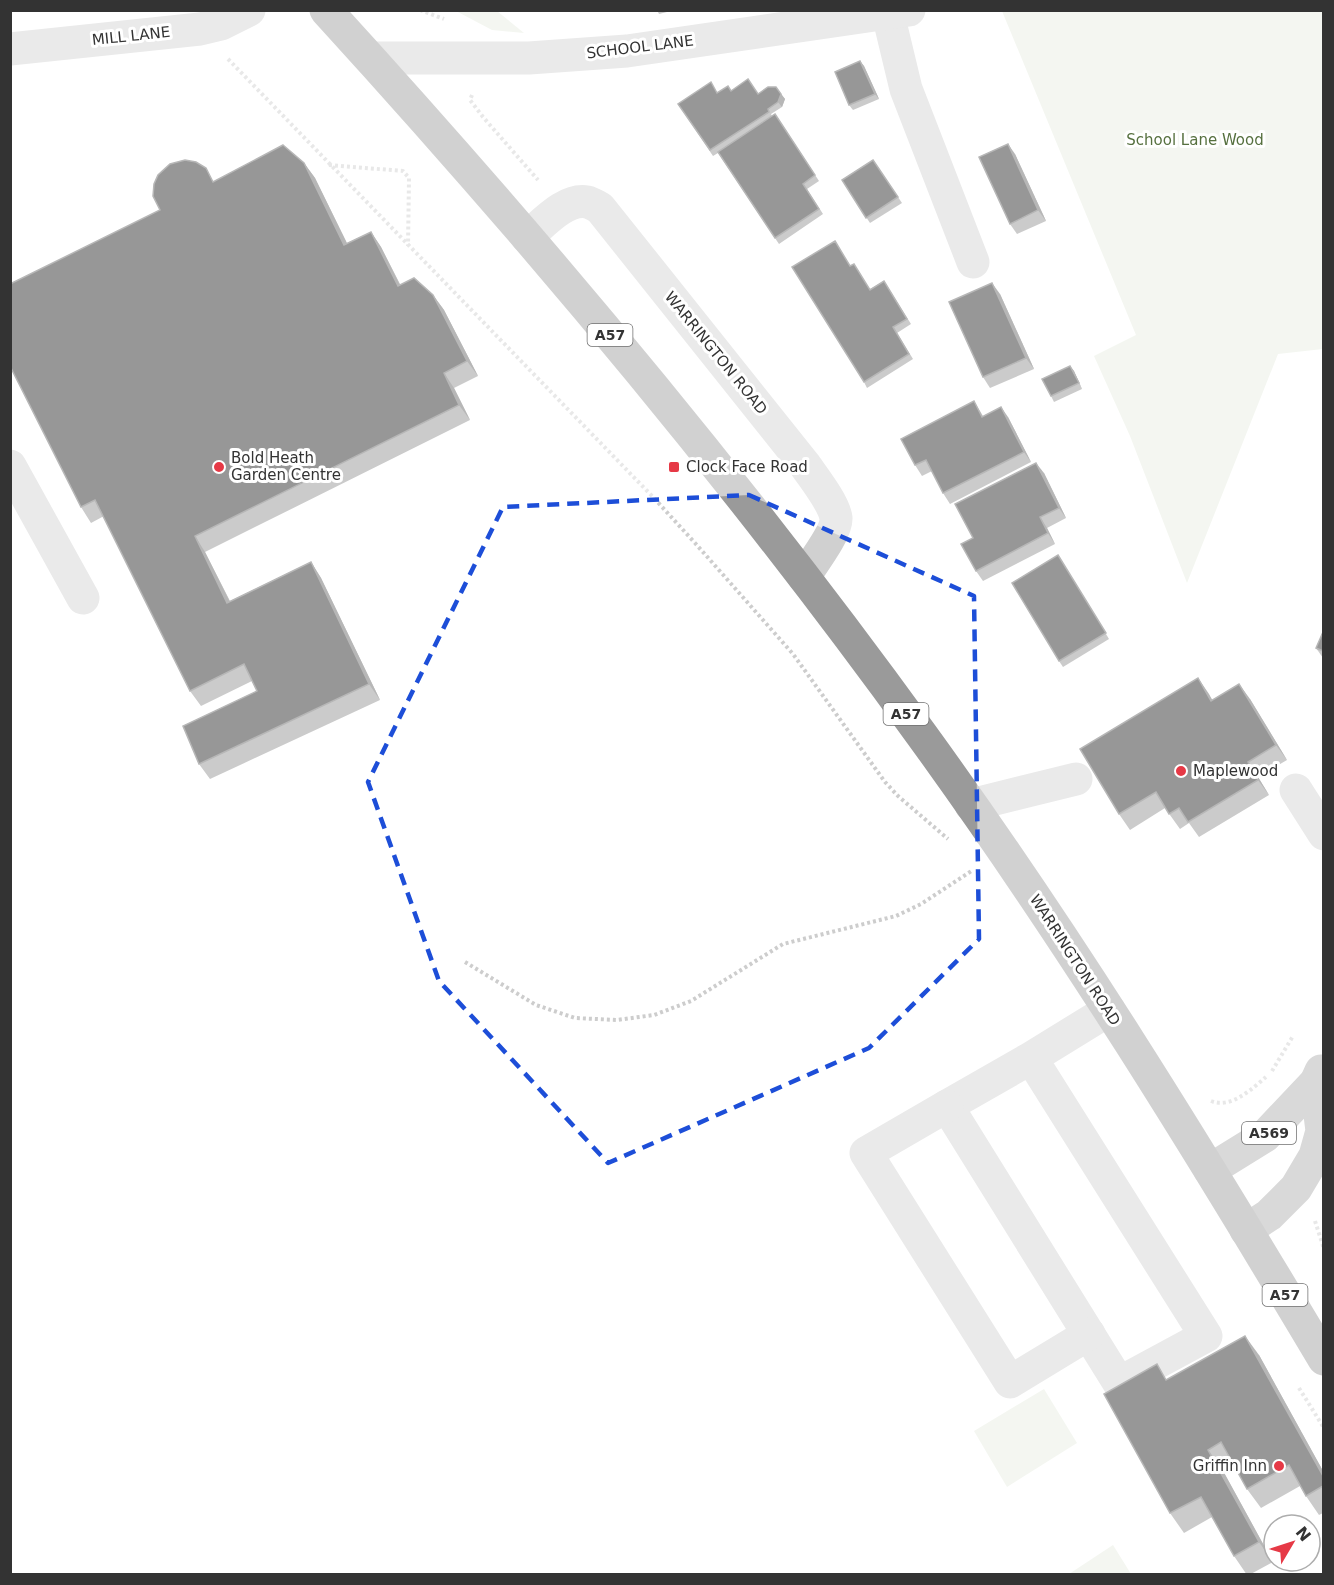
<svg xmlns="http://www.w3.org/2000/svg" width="1334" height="1585" font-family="'DejaVu Sans',sans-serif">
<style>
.green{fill:#e6ecdf}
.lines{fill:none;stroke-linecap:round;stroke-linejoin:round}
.path{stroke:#cdcdcd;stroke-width:4;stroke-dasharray:3 3;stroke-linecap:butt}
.minor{stroke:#d0d0d0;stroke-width:33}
.major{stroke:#ababab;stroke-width:33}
.highway{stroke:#9a9a9a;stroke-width:33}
.wall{fill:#8c8c8c}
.shaded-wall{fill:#5f5f5f}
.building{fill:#1a1a1a;stroke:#5f5f5f;stroke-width:1.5}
.marked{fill:none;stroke:#1d4ed8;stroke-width:4.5;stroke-dasharray:12 8;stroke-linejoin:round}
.poi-dot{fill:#e63946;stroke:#fff;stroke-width:2}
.labels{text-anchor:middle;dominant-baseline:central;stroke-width:6;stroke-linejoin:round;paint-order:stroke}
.shield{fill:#fff;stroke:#707070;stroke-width:1.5}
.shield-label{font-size:14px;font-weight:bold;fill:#333}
.street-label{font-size:15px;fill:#333;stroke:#fff}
.park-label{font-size:15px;fill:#56703f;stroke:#fff}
.poi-label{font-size:15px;fill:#333;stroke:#fff;text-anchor:start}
</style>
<rect width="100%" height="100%" fill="#fff"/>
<g class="green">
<path d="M 456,11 L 497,11 L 524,33 L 492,30 Z"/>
<path d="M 1002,11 L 1323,11 L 1323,349 L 1278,354 L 1187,583 L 1130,436 L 1094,356 L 1136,335 Z"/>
<path d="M 1044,1389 L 1077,1443 L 1007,1487 L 974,1431 Z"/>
<path d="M 1113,1545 L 1131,1574 L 1069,1574 Z"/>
</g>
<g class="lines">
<g class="path">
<path d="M 420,10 L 444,19"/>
<path d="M 228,59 L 653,497 L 695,543 L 793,654 L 885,782 L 898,796 L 948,839"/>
<path d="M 472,95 L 470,100 L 483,117 L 538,180"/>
<path d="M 329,165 L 403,171 L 409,178 L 408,246"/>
<path d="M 465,962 L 536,1005 L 575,1018 L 617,1020 L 654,1015 L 691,1001 L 783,944 L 896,916 L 921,904 L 973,870"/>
<path d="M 1272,1071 L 1293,1036"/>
<path d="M 1211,1101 C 1231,1109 1252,1089 1267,1076"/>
<path d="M 1315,1221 L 1324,1249"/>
<path d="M 1299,1388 L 1324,1428"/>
</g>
<g class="minor">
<path d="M 888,14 L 906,89 L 973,262"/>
<path d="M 10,49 L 200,29 L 221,24 L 249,10"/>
<path d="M 370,58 L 529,58 L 627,51 L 909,10"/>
<path d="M 527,237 C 543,224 565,198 587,202 C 592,203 596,206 600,208 L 805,465 C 813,477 834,503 836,518 C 837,532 812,564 804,577"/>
<path d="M 10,466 L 83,598"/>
<path d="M 1296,790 L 1324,834"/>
<path d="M 971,805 L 1076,779"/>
<path d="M 1031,1058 L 947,1106 L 1119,1383 L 1206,1336 L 1031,1058 L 1109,1010"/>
<path d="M 947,1106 L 866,1153 L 1010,1382 L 1089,1334"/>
</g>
<g class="major">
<path d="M 1210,1170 L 1265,1136 L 1316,1082 L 1321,1071"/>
<path d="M 1246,1230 L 1269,1215 L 1296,1188 L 1315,1156 L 1322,1131 L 1316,1082"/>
</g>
<path class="highway" d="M 326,10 C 537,241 738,481 921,734 C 1067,935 1197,1146 1324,1359"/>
</g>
<g class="wall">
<path d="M 657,10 L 675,10 L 659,14 Z"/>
<path d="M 860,61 L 864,66 L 879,99 L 853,110 L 849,105 Z"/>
<path d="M 776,87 L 785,99 L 782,107 L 771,114 L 772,116 L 775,114 L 819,181 L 807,189 L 823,214 L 779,244 L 718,153 L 713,156 L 678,104 L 717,92 L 731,91 L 758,94 Z"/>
<path d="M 1015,154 L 1046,221 L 1017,234 L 1010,224 Z"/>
<path d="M 873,160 L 902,203 L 870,223 L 842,180 Z"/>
<path d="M 304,163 L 315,178 L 347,243 L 371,232 L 381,247 L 400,284 L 433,295 L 444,310 L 478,376 L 454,388 L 470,420 L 205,552 L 230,601 L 311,562 L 321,578 L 380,700 L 210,779 L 199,764 L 257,691 L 252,681 L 201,706 L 190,691 L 104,516 L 91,523 L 81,507 L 160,210 L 215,181 Z"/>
<path d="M 851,266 L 870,289 L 884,281 L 911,324 L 897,333 L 913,359 L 867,388 L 864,382 Z"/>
<path d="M 1000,294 L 1034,369 L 990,388 L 983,377 Z"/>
<path d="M 1070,366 L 1074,371 L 1082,389 L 1054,402 L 1051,396 Z"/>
<path d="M 974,401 L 983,416 L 1008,417 L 1031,462 L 950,504 L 943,493 L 932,471 L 922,476 L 915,465 Z"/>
<path d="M 1044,473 L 1066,518 L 1047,528 L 1055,544 L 983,581 L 976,571 L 973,538 Z"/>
<path d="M 1058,555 L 1109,639 L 1063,667 L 1059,661 Z"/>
<path d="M 1323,632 L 1323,658 L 1316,648 Z"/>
<path d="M 1198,678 L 1212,700 L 1250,699 L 1287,760 L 1258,777 L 1269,795 L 1199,837 L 1189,823 L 1180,829 L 1165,808 L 1130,830 L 1119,814 Z"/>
<path d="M 1259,1355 L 1323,1471 L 1323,1513 L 1319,1515 L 1306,1496 L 1300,1486 L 1261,1508 L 1247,1489 L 1233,1463 L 1222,1469 L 1273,1562 L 1249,1575 L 1247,1575 L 1234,1556 L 1212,1517 L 1184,1533 L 1170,1513 L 1168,1379 Z"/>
</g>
<g class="shaded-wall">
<path d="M 860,61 L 864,66 L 879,99 L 875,94 Z"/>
<path d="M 781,94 L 785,99 L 782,107 L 778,102 Z"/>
<path d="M 1008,144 L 1015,154 L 1046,221 L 1038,210 Z"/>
<path d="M 304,163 L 315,178 L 355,260 L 344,245 Z"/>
<path d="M 371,232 L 381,247 L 408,301 L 398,286 Z"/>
<path d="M 992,283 L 1000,294 L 1034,369 L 1026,358 Z"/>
<path d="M 433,295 L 444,310 L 478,376 L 467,361 Z"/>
<path d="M 1070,366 L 1074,371 L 1082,389 L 1079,383 Z"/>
<path d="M 444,373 L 454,388 L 470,420 L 459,405 Z"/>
<path d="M 1001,407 L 1008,417 L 1031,462 L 1024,452 Z"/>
<path d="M 1036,463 L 1044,473 L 1066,518 L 1059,508 Z"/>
<path d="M 1040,517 L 1047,528 L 1055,544 L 1048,533 Z"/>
<path d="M 195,536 L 205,552 L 238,618 L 227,603 Z"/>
<path d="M 311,562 L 321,578 L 380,700 L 369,684 Z"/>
<path d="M 1198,678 L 1209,694 L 1221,716 L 1211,701 Z"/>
<path d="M 1239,684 L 1250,699 L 1287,760 L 1276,745 Z"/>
<path d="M 1248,762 L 1258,777 L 1269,795 L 1258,780 Z"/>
<path d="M 1245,1336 L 1259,1355 L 1323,1471 L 1323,1476 Z"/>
<path d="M 1208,1450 L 1222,1469 L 1273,1562 L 1259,1542 Z"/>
</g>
<g class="building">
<path d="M 860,61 L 875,94 L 849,105 L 835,72 Z"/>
<path d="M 748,79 L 758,94 L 768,87 L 776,87 L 781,94 L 778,102 L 768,109 L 769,112 L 710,150 L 678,104 L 711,82 L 717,93 L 728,86 L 731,91 Z"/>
<path d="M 775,114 L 815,175 L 803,184 L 819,209 L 775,238 L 718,152 Z"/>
<path d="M 1008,144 L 1038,210 L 1010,224 L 979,157 Z"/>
<path d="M 283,145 L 304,163 L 344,245 L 371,232 L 398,286 L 414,278 L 433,295 L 467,361 L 444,373 L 459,405 L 195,536 L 227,603 L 311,562 L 369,684 L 199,764 L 183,726 L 257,691 L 244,664 L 190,691 L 95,500 L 81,507 L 10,366 L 10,284 L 160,210 L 153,196 L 154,184 L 158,175 L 170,164 L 185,160 L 196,162 L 206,168 L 213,182 Z"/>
<path d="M 873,160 L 898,197 L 866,218 L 842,180 Z"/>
<path d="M 835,241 L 850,266 L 854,264 L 870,290 L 884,281 L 907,319 L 893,327 L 909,354 L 864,382 L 792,267 Z"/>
<path d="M 992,283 L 1026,358 L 983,377 L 949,302 Z"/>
<path d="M 1070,366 L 1079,383 L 1051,396 L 1042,379 Z"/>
<path d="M 974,401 L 982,417 L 1001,407 L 1024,452 L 943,493 L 926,460 L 915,465 L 901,439 Z"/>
<path d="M 1036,463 L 1059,508 L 1040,517 L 1048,533 L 976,571 L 961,544 L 973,538 L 955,504 Z"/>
<path d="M 1058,555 L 1106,633 L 1059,661 L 1012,583 Z"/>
<path d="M 1323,632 L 1323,651 L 1316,648 Z"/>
<path d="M 1198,678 L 1211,701 L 1239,684 L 1276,745 L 1248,762 L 1258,780 L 1188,822 L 1179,808 L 1169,814 L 1156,792 L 1119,814 L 1080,749 Z"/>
<path d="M 1245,1336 L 1323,1476 L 1323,1486 L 1306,1496 L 1289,1465 L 1247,1489 L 1221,1442 L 1208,1450 L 1259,1542 L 1234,1556 L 1201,1497 L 1170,1513 L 1104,1394 L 1157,1364 L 1166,1380 Z"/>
</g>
<path d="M0 0H1334V1585H0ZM 749,495 L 974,596 L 979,939 L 869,1048 L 608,1163 L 439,981 L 368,782 L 503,507 Z" fill="#fff" fill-opacity=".55" fill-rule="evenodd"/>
<path class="marked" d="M 749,495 L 974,596 L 979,939 L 869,1048 L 608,1163 L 439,981 L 368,782 L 503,507 Z"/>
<g class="poi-dot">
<circle cx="219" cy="467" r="6"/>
<rect x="668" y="461" width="12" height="12" rx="3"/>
<circle cx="1181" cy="771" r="6"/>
<circle cx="1279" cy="1466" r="6"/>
</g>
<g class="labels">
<g class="shield">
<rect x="587.5" y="324" width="45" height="22" rx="4.5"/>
<rect x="883.5" y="703" width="45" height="22" rx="4.5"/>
<rect x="1242" y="1122" width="54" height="22" rx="4.5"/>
<rect x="1262.5" y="1284" width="45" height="22" rx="4.5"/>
</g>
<g class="shield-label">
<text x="610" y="335">A57</text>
<text x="906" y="714">A57</text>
<text x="1269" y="1133">A569</text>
<text x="1285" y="1295">A57</text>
</g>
<g class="street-label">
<text transform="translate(131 36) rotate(-6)">MILL LANE</text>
<text transform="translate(640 47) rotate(-7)">SCHOOL LANE</text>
<text transform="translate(716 353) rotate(51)">WARRINGTON ROAD</text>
<text transform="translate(1075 960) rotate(57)">WARRINGTON ROAD</text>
</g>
<g class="park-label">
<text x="1195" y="140">School Lane Wood</text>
</g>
<g class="poi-label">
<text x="231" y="458">Bold Heath<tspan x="231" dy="17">Garden Centre</tspan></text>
<text x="686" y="467">Clock Face Road</text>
<text x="1193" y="771">Maplewood</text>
<text x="1267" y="1466" text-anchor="end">Griffin Inn</text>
</g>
</g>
<rect width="1334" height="1585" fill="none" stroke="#333333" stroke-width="24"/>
<g transform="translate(1292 1543) rotate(51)"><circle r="28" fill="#ffffff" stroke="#adadad" stroke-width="1.5"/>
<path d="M0-4.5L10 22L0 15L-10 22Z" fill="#e63946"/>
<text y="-9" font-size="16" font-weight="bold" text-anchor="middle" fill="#333333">N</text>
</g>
</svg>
